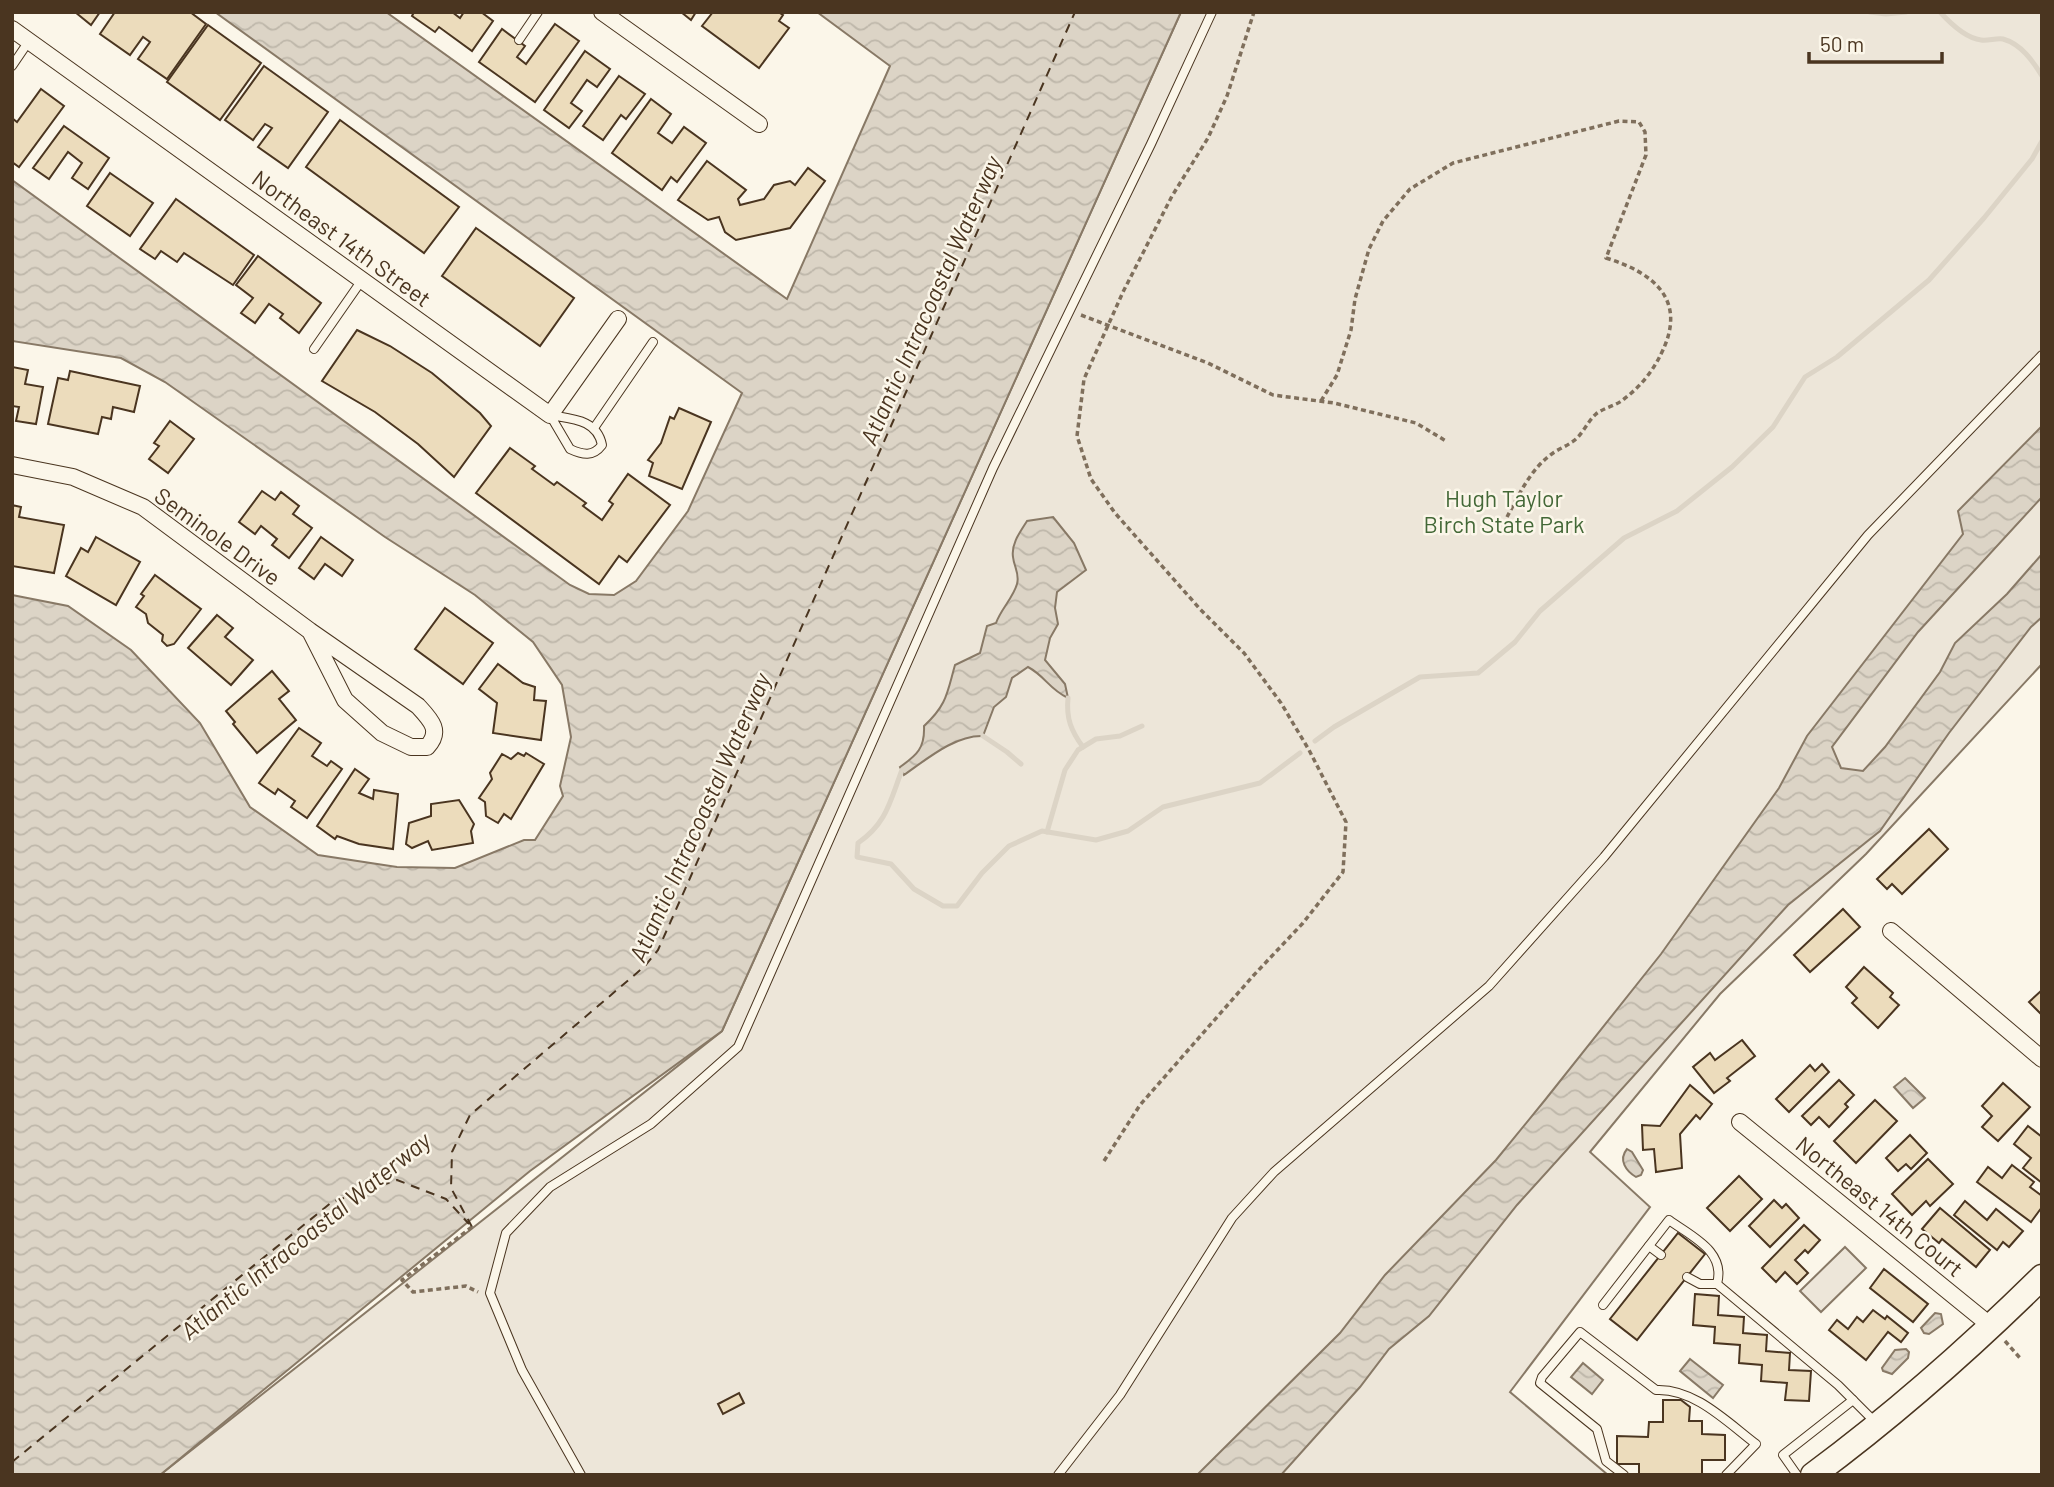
<svg xmlns="http://www.w3.org/2000/svg" width="2054" height="1487" font-family="Barlow,sans-serif">
<style>
.park{fill:#ede6d9;stroke:#887966;stroke-width:2}
.water{fill:url(#water-waves);stroke:#887966;stroke-width:2}
.lines{fill:none;stroke-linecap:round;stroke-linejoin:round}
.stream{stroke:#dcd4c6;stroke-width:5}
.ferry{stroke:#4a3520;stroke-width:2;stroke-dasharray:9 7;stroke-linecap:butt}
.building{fill:#ecdcbc;stroke:#4a3520;stroke-width:2}
.service-casing{stroke:#4a3520;stroke-width:10}
.minor-casing{stroke:#4a3520;stroke-width:18}
.primary-casing{stroke:#4a3520;stroke-width:27}
.path{stroke:#7f6f5c;stroke-width:3.5;stroke-dasharray:5 3.5;stroke-linecap:butt}
.service{stroke:#fbf6e9;stroke-width:8}
.minor{stroke:#fbf6e9;stroke-width:16}
.primary{stroke:#fbf6e9;stroke-width:24}
.labels{text-anchor:middle;dominant-baseline:central;stroke-width:5;stroke-linejoin:round;paint-order:stroke}
.street-label{font-size:23px;fill:#4a3520;stroke:#fbf6e9}
.park-label{font-size:23px;fill:#436837;stroke:#fbf6e9}
.water-label{font-size:24px;font-style:italic;fill:#4a3520;stroke:#fbf6e9}
</style>
<defs>
<pattern id="water-waves" width="16" height="10" patternUnits="userSpaceOnUse" patternTransform="scale(1.75)"><rect width="16" height="10" fill="#dcd4c6"/><path d="M0 5q4-4 8 0t8 0" fill="none" stroke="#beb7aa"/></pattern>
</defs>
<rect width="100%" height="100%" fill="#fbf6e9"/>
<g class="park">
<path d="M 1181,12 L 2042,12 L 2042,664 L 1866,854 L 1720,994 L 1590,1152 L 1650,1207 L 1510,1392 L 1608,1475 L 160,1475 L 722,1031 Z"/>
<path d="M 1845,1247 L 1866,1268 L 1821,1312 L 1800,1291 Z"/>
</g>
<g class="water">
<path d="M 215,12 L 386,12 L 787,299 L 890,66 L 817,12 L 1181,12 L 722,1031 L 530,1171 L 160,1475 L 12,1475 L 12,595 L 68,606 L 131,650 L 200,723 L 250,807 L 318,855 L 397,867 L 455,868 L 524,840 L 535,840 L 563,796 L 560,786 L 571,737 L 562,685 L 533,642 L 475,595 L 385,537 L 165,382 L 121,358 L 12,341 L 12,180 L 570,585 L 589,594 L 614,595 L 636,581 L 688,511 L 742,393 Z"/>
<path d="M 2042,426 L 2042,497 L 1918,632 L 1832,747 L 1841,768 L 1863,771 L 1885,747 L 1940,672 L 1955,643 L 2007,594 L 2042,554 L 2042,617 L 2031,627 L 1949,733 L 1880,831 L 1788,905 L 1517,1205 L 1429,1316 L 1389,1349 L 1360,1387 L 1281,1475 L 1197,1475 L 1340,1333 L 1385,1275 L 1496,1160 L 1545,1100 L 1661,954 L 1779,788 L 1807,736 L 1963,534 L 1958,511 Z"/>
<path d="M 1053,517 L 1074,543 L 1086,570 L 1057,592 L 1055,608 L 1058,624 L 1050,638 L 1045,660 L 1065,684 L 1068,698 C 1049,689 1045,676 1028,667 L 1012,678 L 1006,697 L 994,707 L 983,736 C 955,735 927,759 904,775 L 900,767 C 917,755 925,748 924,726 C 947,705 947,693 955,665 L 980,653 L 987,626 L 996,623 C 1001,609 1013,598 1017,584 C 1020,574 1014,567 1013,557 C 1011,544 1020,532 1027,521 Z"/>
<path d="M 1905,1078 L 1925,1098 L 1913,1108 L 1894,1087 Z"/>
<path d="M 1627,1149 L 1632,1152 L 1643,1170 L 1641,1175 L 1636,1177 C 1626,1171 1618,1160 1627,1149 Z"/>
<path d="M 1935,1313 L 1941,1314 L 1943,1324 L 1929,1334 L 1924,1333 L 1921,1328 Z"/>
<path d="M 1906,1349 L 1909,1352 L 1908,1358 L 1892,1374 L 1883,1371 L 1882,1368 L 1895,1350 Z"/>
<path d="M 1690,1359 L 1723,1385 L 1713,1398 L 1680,1371 Z"/>
<path d="M 1583,1363 L 1603,1380 L 1592,1394 L 1571,1377 Z"/>
</g>
<g class="lines">
<g class="stream">
<path d="M 1870,12 L 1886,14 L 1906,12"/>
<path d="M 1940,12 C 1950,23 1965,38 1981,40 C 1988,41 1996,38 2003,39 C 2021,44 2033,61 2042,76"/>
<path d="M 1068,698 C 1066,718 1071,731 1083,747"/>
<path d="M 983,736 L 1007,752 L 1021,764"/>
<path d="M 1315,741 L 1334,727 L 1420,677 L 1478,673 L 1515,642 L 1540,611 L 1624,538 L 1677,511 L 1732,467 L 1773,427 L 1805,377 L 1837,357 L 1929,280 L 1984,218 L 2032,159 L 2042,141"/>
<path d="M 902,770 C 890,801 887,823 858,843 L 857,857 L 891,864 L 914,889 L 943,906 L 957,906 L 982,873 L 1009,846 L 1042,831 L 1096,840 L 1128,831 L 1163,807 L 1260,783 L 1300,753"/>
<path d="M 1047,832 L 1065,770 L 1078,750 L 1096,739 L 1120,736 L 1142,726"/>
</g>
<g class="ferry">
<path d="M 472,1227 L 451,1188 L 452,1152 L 470,1115 L 645,966 L 658,950 L 1075,12"/>
<path d="M 12,1462 L 332,1202 L 397,1180 L 446,1199 L 469,1224"/>
</g>
</g>
<g class="building">
<path d="M 75,12 L 100,12 L 91,25 Z"/>
<path d="M 115,12 L 190,12 L 206,24 L 167,79 L 138,59 L 150,42 L 143,37 L 130,55 L 100,34 Z"/>
<path d="M 414,12 L 452,12 L 460,18 L 464,12 L 481,12 L 493,21 L 472,51 L 439,27 L 435,32 L 412,16 Z"/>
<path d="M 681,12 L 696,12 L 691,20 Z"/>
<path d="M 713,12 L 778,12 L 783,15 L 779,21 L 789,28 L 759,68 L 702,26 Z"/>
<path d="M 555,24 L 579,41 L 535,102 L 479,62 L 502,29 L 525,46 L 517,57 L 526,64 Z"/>
<path d="M 208,25 L 261,63 L 220,120 L 167,82 Z"/>
<path d="M 585,51 L 610,69 L 597,87 L 587,80 L 571,103 L 582,111 L 569,128 L 544,110 Z"/>
<path d="M 264,66 L 328,112 L 288,168 L 258,147 L 272,128 L 265,124 L 253,140 L 225,120 Z"/>
<path d="M 619,76 L 645,94 L 626,119 L 621,115 L 603,140 L 583,126 Z"/>
<path d="M 41,89 L 64,106 L 19,167 L 12,162 L 12,118 L 17,122 Z"/>
<path d="M 651,99 L 671,114 L 658,133 L 672,143 L 684,127 L 706,143 L 677,182 L 671,177 L 662,190 L 612,153 Z"/>
<path d="M 340,120 L 459,207 L 424,253 L 306,167 Z"/>
<path d="M 64,126 L 109,158 L 88,189 L 72,178 L 82,163 L 68,152 L 49,179 L 33,168 Z"/>
<path d="M 707,161 L 746,190 L 738,199 L 740,205 L 764,199 L 774,185 L 790,181 L 795,185 L 808,168 L 825,181 L 790,228 L 736,240 L 725,232 L 719,217 L 708,220 L 678,200 Z"/>
<path d="M 110,173 L 153,203 L 130,236 L 87,206 Z"/>
<path d="M 176,199 L 254,255 L 233,285 L 184,253 L 177,262 L 161,251 L 155,259 L 140,249 Z"/>
<path d="M 476,228 L 574,298 L 540,346 L 442,276 Z"/>
<path d="M 258,256 L 321,303 L 299,333 L 280,318 L 283,314 L 269,304 L 255,323 L 241,313 L 253,298 L 236,285 Z"/>
<path d="M 357,330 L 390,346 L 432,373 L 480,413 L 491,426 L 454,477 L 418,444 L 375,412 L 322,381 Z"/>
<path d="M 12,360 L 12,367 L 28,370 L 25,384 L 43,387 L 36,424 L 16,421 L 19,407 L 12,406 Z"/>
<path d="M 70,371 L 140,386 L 134,412 L 113,407 L 111,419 L 102,417 L 98,434 L 48,424 L 58,378 L 68,380 Z"/>
<path d="M 679,408 L 711,422 L 682,489 L 649,476 L 653,463 L 648,460 L 661,443 L 670,417 L 674,419 Z"/>
<path d="M 170,421 L 194,439 L 168,473 L 149,459 L 159,446 L 154,443 Z"/>
<path d="M 510,448 L 535,466 L 532,469 L 554,485 L 557,482 L 586,503 L 583,506 L 602,520 L 613,504 L 609,501 L 628,474 L 670,505 L 627,562 L 619,556 L 599,584 L 476,493 Z"/>
<path d="M 262,491 L 275,500 L 281,492 L 299,506 L 293,514 L 312,528 L 289,558 L 272,545 L 277,539 L 261,526 L 255,534 L 239,522 Z"/>
<path d="M 12,505 L 21,507 L 19,517 L 64,525 L 54,573 L 12,566 Z"/>
<path d="M 96,537 L 140,562 L 116,605 L 66,576 L 81,548 L 88,552 Z"/>
<path d="M 321,537 L 353,560 L 342,576 L 325,564 L 314,579 L 299,568 Z"/>
<path d="M 155,575 L 201,609 L 174,644 L 167,646 L 162,641 L 163,635 L 148,623 L 146,614 L 136,607 L 144,596 L 141,594 Z"/>
<path d="M 445,608 L 493,643 L 463,684 L 415,649 Z"/>
<path d="M 217,615 L 233,628 L 225,637 L 253,660 L 231,685 L 188,648 Z"/>
<path d="M 498,664 L 523,683 L 535,687 L 534,700 L 546,701 L 541,740 L 493,733 L 497,703 L 479,689 Z"/>
<path d="M 272,671 L 289,691 L 279,699 L 296,720 L 257,753 L 233,724 L 235,722 L 226,711 Z"/>
<path d="M 299,728 L 321,743 L 312,756 L 327,766 L 331,761 L 342,769 L 307,818 L 291,807 L 295,801 L 278,789 L 275,794 L 259,783 Z"/>
<path d="M 518,753 L 524,756 L 526,753 L 544,764 L 511,819 L 504,814 L 498,823 L 486,816 L 485,802 L 479,798 L 492,779 L 490,773 L 502,754 L 511,759 Z"/>
<path d="M 355,769 L 369,779 L 359,793 L 373,799 L 374,790 L 398,794 L 393,849 L 359,844 L 337,836 L 335,839 L 317,826 Z"/>
<path d="M 459,800 L 474,824 L 471,831 L 473,843 L 432,850 L 428,841 L 412,848 L 406,844 L 409,823 L 431,816 L 431,804 Z"/>
<path d="M 1929,829 L 1948,849 L 1902,894 L 1892,884 L 1887,889 L 1877,879 Z"/>
<path d="M 1843,909 L 1860,927 L 1810,972 L 1794,955 Z"/>
<path d="M 1864,967 L 1893,993 L 1890,997 L 1899,1005 L 1878,1028 L 1852,1003 L 1857,998 L 1846,987 Z"/>
<path d="M 2042,990 L 2042,1015 L 2029,1002 Z"/>
<path d="M 1742,1040 L 1755,1056 L 1727,1078 L 1730,1081 L 1714,1093 L 1693,1067 L 1710,1053 L 1715,1060 Z"/>
<path d="M 1822,1064 L 1829,1072 L 1789,1112 L 1776,1099 L 1810,1065 L 1815,1071 Z"/>
<path d="M 1839,1080 L 1854,1095 L 1845,1104 L 1848,1107 L 1829,1127 L 1819,1117 L 1811,1125 L 1802,1116 Z"/>
<path d="M 2003,1083 L 2030,1107 L 1998,1141 L 1982,1127 L 1992,1116 L 1982,1106 Z"/>
<path d="M 1690,1085 L 1712,1104 L 1700,1119 L 1696,1115 L 1680,1134 L 1682,1168 L 1656,1172 L 1654,1149 L 1643,1150 L 1642,1125 L 1660,1126 Z"/>
<path d="M 1875,1100 L 1897,1121 L 1856,1163 L 1834,1141 Z"/>
<path d="M 2028,1126 L 2042,1137 L 2042,1183 L 2023,1168 L 2031,1158 L 2014,1144 Z"/>
<path d="M 1910,1135 L 1927,1153 L 1911,1169 L 1906,1164 L 1898,1171 L 1886,1158 Z"/>
<path d="M 1928,1159 L 1953,1184 L 1930,1206 L 1926,1201 L 1912,1215 L 1892,1194 Z"/>
<path d="M 2012,1165 L 2034,1182 L 2030,1187 L 2042,1196 L 2042,1207 L 2031,1222 L 1977,1182 L 1988,1167 L 2002,1178 Z"/>
<path d="M 1739,1176 L 1762,1199 L 1730,1231 L 1707,1208 Z"/>
<path d="M 1774,1200 L 1782,1208 L 1786,1204 L 1799,1218 L 1770,1247 L 1749,1226 Z"/>
<path d="M 1965,1201 L 1987,1220 L 1996,1209 L 2023,1231 L 2009,1247 L 2003,1242 L 1997,1250 L 1954,1215 Z"/>
<path d="M 1940,1208 L 1990,1250 L 1976,1267 L 1942,1239 L 1939,1243 L 1922,1229 Z"/>
<path d="M 1804,1225 L 1820,1240 L 1808,1253 L 1805,1250 L 1795,1260 L 1808,1273 L 1797,1284 L 1785,1272 L 1776,1282 L 1762,1268 Z"/>
<path d="M 1678,1233 L 1705,1254 L 1637,1340 L 1610,1319 Z"/>
<path d="M 1884,1269 L 1928,1304 L 1913,1322 L 1870,1288 Z"/>
<path d="M 1695,1294 L 1719,1296 L 1718,1315 L 1744,1317 L 1743,1333 L 1767,1335 L 1766,1351 L 1790,1353 L 1789,1370 L 1811,1371 L 1809,1401 L 1785,1400 L 1787,1383 L 1761,1381 L 1762,1365 L 1739,1363 L 1740,1345 L 1714,1343 L 1715,1327 L 1693,1325 Z"/>
<path d="M 1873,1310 L 1885,1319 L 1887,1316 L 1908,1333 L 1901,1342 L 1888,1332 L 1866,1360 L 1829,1330 L 1837,1320 L 1848,1329 L 1857,1317 L 1863,1322 Z"/>
<path d="M 739,1393 L 744,1403 L 723,1414 L 718,1404 Z"/>
<path d="M 1663,1400 L 1681,1400 L 1690,1407 L 1689,1421 L 1702,1421 L 1702,1434 L 1725,1435 L 1725,1460 L 1702,1460 L 1702,1475 L 1639,1475 L 1639,1464 L 1617,1464 L 1617,1436 L 1648,1437 L 1649,1422 L 1663,1422 Z"/>
</g>
<g class="lines">
<defs>
<g id="service">
<path d="M 519,40 L 538,12"/>
<path d="M 12,66 L 29,41"/>
<path d="M 314,349 L 362,280"/>
<path d="M 550,415 C 571,419 597,419 602,445 C 593,457 583,455 570,449 Z"/>
<path d="M 594,428 L 653,342"/>
<path d="M 1649,1246 L 1661,1255"/>
<path d="M 1687,1277 L 1700,1284 L 1717,1284 L 1838,1385 L 1876,1423"/>
<path d="M 1603,1305 L 1669,1220 C 1692,1237 1726,1251 1717,1284"/>
<path d="M 581,1475 L 522,1370 L 490,1293 L 506,1233 L 550,1187 L 651,1124 L 738,1047 L 993,468 L 1151,144 L 1212,12"/>
<path d="M 1058,1475 L 1120,1395 L 1232,1218 L 1274,1172 L 1489,986 L 1604,857 L 1868,535 L 2042,355"/>
<path d="M 1624,1475 L 1606,1461 L 1597,1429 L 1540,1383 L 1542,1377 L 1580,1332 L 1656,1390 C 1694,1388 1727,1422 1756,1444 L 1726,1475"/>
<path d="M 1797,1475 L 1783,1455 L 1853,1400"/>
</g>
<g id="minor">
<path d="M 602,12 L 759,124"/>
<path d="M 12,29 L 550,415 L 618,319"/>
<path d="M 12,465 L 73,477 L 143,507 L 310,631 L 418,706 C 431,720 442,731 427,747 L 411,747 L 382,733 L 345,700 L 310,631"/>
<path d="M 1891,931 L 2042,1059"/>
<path d="M 1740,1122 L 1991,1326"/>
</g>
<path id="primary" d="M 1813,1475 C 1894,1415 1970,1348 2042,1277"/>
</defs>
<use href="#service" class="service-casing"/>
<use href="#minor" class="minor-casing"/>
<use href="#primary" class="primary-casing"/>
<g class="path">
<path d="M 1081,315 L 1208,363 L 1273,395 L 1334,403 L 1416,423 L 1446,441"/>
<path d="M 1321,401 L 1337,375 L 1351,330 L 1355,299 L 1369,249 L 1383,221 L 1410,189 L 1453,163 L 1619,121 L 1639,122 L 1645,132 L 1646,155 L 1606,258 C 1655,273 1688,301 1661,354 C 1653,371 1640,387 1624,399 C 1616,406 1605,407 1596,414 C 1587,422 1582,436 1572,442 C 1565,447 1556,450 1549,456 C 1529,472 1519,495 1507,517"/>
<path d="M 1104,1161 L 1140,1105 L 1253,976 L 1303,923 L 1343,872 L 1346,822 L 1309,750 L 1281,703 L 1244,653 L 1200,609 L 1115,513 L 1091,479 L 1077,436 L 1084,379 L 1123,292 L 1172,196 L 1208,138 L 1227,96 L 1254,12"/>
<path d="M 472,1227 L 402,1280 L 413,1292 L 466,1286 L 478,1292"/>
<path d="M 2005,1341 L 2020,1358"/>
</g>
<use href="#service" class="service"/>
<use href="#minor" class="minor"/>
<use href="#primary" class="primary"/>
</g>
<g class="labels">
<g class="street-label">
<text transform="translate(342 238) rotate(36)">Northeast 14th Street</text>
<text transform="translate(218 536) rotate(36)">Seminole Drive</text>
<text transform="translate(1880 1206) rotate(39)">Northeast 14th Court</text>
</g>
<g class="park-label">
<text x="1504" y="498">Hugh Taylor<tspan x="1504" dy="26">Birch State Park</tspan></text>
</g>
<g class="water-label">
<text transform="translate(930 300) rotate(-66)">Atlantic Intracoastal Waterway</text>
<text transform="translate(699 817) rotate(-66)">Atlantic Intracoastal Waterway</text>
<text transform="translate(305 1235) rotate(-39)">Atlantic Intracoastal Waterway</text>
</g>
</g>
<rect width="2054" height="1487" fill="none" stroke="#4a3520" stroke-width="28"/>
<path d="M1809 52v10h133v-10" fill="none" stroke="#4a3520" stroke-width="3.5"/>
<text x="1820" y="52" font-size="21" fill="#4a3520" stroke="#fbf6e9" stroke-width="5" paint-order="stroke">50 m</text>
</svg>
